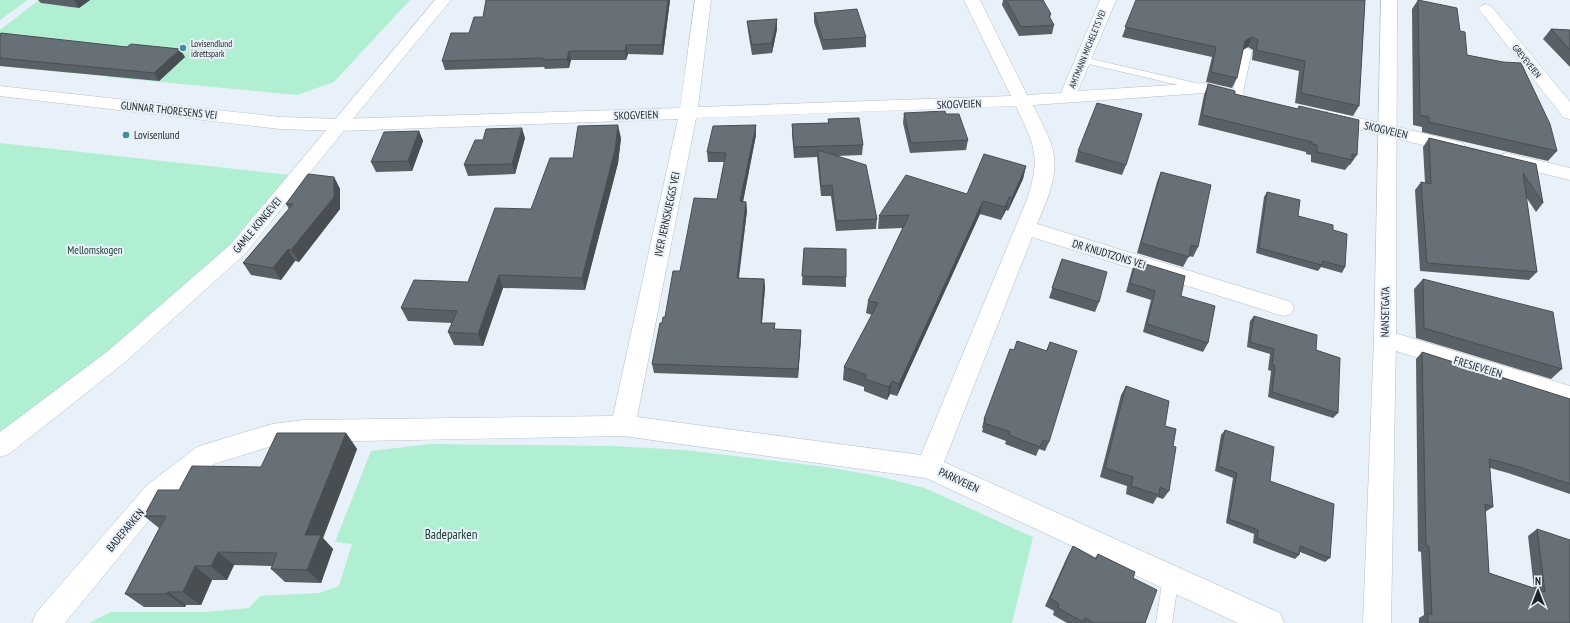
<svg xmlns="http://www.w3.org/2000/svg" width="1570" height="623" font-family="'PT Sans Narrow',sans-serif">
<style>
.green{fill:#b1efd2}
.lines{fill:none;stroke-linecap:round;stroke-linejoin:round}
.lane-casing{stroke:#b4bec5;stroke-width:1}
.street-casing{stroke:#b4bec5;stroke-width:1}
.secondary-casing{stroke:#b4bec5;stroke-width:1}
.lane{fill:#fff;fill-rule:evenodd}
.street{fill:#fff;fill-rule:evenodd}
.secondary{fill:#fff;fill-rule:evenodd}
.wall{fill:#596066}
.shaded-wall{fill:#494e53}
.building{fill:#687077;stroke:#494e53}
.poi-dot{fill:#468b98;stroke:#e8f1f9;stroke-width:1.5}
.labels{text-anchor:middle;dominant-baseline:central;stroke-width:4;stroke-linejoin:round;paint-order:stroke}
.far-poi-label{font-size:9px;fill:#1f2325;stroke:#e8f1f9;text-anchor:start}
.far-street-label{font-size:9px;fill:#1f2325;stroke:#e8f1f9}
.street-label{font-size:11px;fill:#1f2325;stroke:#e8f1f9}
.poi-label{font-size:11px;fill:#1f2325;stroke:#e8f1f9;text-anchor:start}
.park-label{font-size:11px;fill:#1a4030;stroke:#e8f1f9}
.near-park-label{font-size:13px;fill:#1a4030;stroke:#e8f1f9}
</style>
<rect width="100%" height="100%" fill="#e8f1f9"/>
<g class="green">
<path d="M 0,0 L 28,0 L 0,20 Z"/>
<path d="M 39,0 L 410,0 L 334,82 L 297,95 L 107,77 L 109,75 L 73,70 L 70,73 L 0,66 L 0,30 Z"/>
<path d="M 0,143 L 299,176 L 238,249 L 0,446 Z"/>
<path d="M 430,444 L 612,446 L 685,450 L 827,467 L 877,476 L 925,488 L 1033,537 L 1012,623 L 89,623 L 111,612 L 205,612 L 249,608 L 260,596 L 319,593 L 339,586 L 352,544 L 335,542 L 371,451 Z"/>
</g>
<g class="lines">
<defs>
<g id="lane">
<path d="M 1247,48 L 1252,51 L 1242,96 L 1237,99 L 1232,96 L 1242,51 Z"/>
<path d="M 1083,57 L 1204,85 L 1209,88 L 1204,91 L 1080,62 L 1078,60 Z"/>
<path d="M 1171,569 L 1177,571 L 1179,577 L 1172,623 L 1156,623 L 1163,577 L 1165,571 Z"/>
</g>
<g id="street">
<path d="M 695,0 L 711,0 L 698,107 L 1011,96 L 964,0 L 980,0 L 1027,95 L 1061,93 L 1100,0 L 1116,0 L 1078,91 L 1204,83 L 1242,92 L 1245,96 L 1242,100 L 1236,101 L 1204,93 L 1033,105 C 1039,119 1048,132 1052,147 C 1060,173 1047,200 1037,224 L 1291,302 L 1294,308 L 1291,314 L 1283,316 L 1032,237 L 944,462 L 1280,613 L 1284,623 L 1238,623 L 926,478 L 623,436 L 304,442 L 272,446 L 214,464 L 165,501 L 65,623 L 32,623 L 36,613 L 147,485 L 197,447 L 206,444 L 272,424 L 304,420 L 613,416 L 678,119 L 339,131 L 280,129 L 0,96 L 0,86 L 280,117 L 339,119 L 680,108 ZM 1016,106 C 1034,145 1041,155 1028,197 L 921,455 L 637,417 L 696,118 Z"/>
<path d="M 1486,4 L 1491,6 L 1570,102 L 1570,119 L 1564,118 L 1481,12 L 1478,9 L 1481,6 Z"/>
<path d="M 1330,111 L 1456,141 L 1463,143 L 1465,147 L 1463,151 L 1456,153 L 1324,121 L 1321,117 L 1324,113 Z"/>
<path d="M 1507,153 L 1570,168 L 1570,180 L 1500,163 L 1498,159 L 1500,155 Z"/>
<path d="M 1385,330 L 1570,386 L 1570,406 L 1377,345 L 1374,339 L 1377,333 Z"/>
</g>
<g id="secondary">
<path d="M 435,0 L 451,0 L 365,104 L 245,254 L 124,363 L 9,454 L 0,457 L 0,432 L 108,351 L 231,244 Z"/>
<path d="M 1381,0 L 1397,0 L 1396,339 L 1391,623 L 1363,623 L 1374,339 Z"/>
</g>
</defs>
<use href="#lane" class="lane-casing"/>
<use href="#street" class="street-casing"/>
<use href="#secondary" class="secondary-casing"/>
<use href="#lane" class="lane"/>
<use href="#street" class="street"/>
<use href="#secondary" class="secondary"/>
</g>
<g class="wall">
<path d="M 38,0 L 90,0 L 79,8 L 41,3 Z"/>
<path d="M 486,0 L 670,0 L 663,55 L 628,54 L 626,60 L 571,60 L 569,68 L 545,69 L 544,67 L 445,70 L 442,61 L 469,33 L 483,17 Z"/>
<path d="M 1003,0 L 1043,0 L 1051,14 L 1050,18 L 1054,25 L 1052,34 L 1019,36 L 1002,5 Z"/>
<path d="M 1136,0 L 1365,0 L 1359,106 L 1353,116 L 1295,103 L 1299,71 L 1252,60 L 1253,50 L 1248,47 L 1243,49 L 1237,78 L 1232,88 L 1206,82 L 1212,57 L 1122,37 Z"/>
<path d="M 1418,0 L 1460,31 L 1467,55 L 1557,151 L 1548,161 L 1422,132 L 1422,127 L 1413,125 L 1412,9 Z"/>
<path d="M 814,13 L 866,37 L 866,47 L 823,50 L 814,22 Z"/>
<path d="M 747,21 L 777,29 L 772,53 L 752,55 L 748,31 Z"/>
<path d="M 1551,29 L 1570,30 L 1570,29 L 1570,67 L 1543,39 Z"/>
<path d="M 0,34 L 185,57 L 159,81 L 0,66 Z"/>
<path d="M 1208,84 L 1235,94 L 1297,109 L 1299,106 L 1357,155 L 1350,165 L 1349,165 L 1345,170 L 1311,162 L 1311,155 L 1306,154 L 1306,152 L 1198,125 L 1204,95 Z"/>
<path d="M 904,113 L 946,114 L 968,140 L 966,150 L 910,153 L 903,123 Z"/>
<path d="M 828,119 L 863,145 L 862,155 L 837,156 L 877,219 L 876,229 L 836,231 L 831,196 L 821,196 L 817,157 L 794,158 L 792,134 L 792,124 L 828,123 Z"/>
<path d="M 419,131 L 423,141 L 412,171 L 376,172 L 371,162 Z"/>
<path d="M 756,135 L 743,202 L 746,202 L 747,211 L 739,278 L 764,279 L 765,288 L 762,323 L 775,323 L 775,329 L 801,330 L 798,378 L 654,373 L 652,364 L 662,323 L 665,317 L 680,271 L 717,199 L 724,162 L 708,162 L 707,152 Z"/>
<path d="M 525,138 L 515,174 L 468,176 L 464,165 L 483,140 Z"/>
<path d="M 621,138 L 618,163 L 585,290 L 503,288 L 483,346 L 454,345 L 448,332 L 452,323 L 408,321 L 401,308 L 468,282 L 531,209 L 573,158 Z"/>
<path d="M 1429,138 L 1536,164 L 1543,203 L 1536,212 L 1526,197 L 1537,272 L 1529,280 L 1420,271 L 1415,190 L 1421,182 L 1425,183 L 1423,147 Z"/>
<path d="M 1078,151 L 1126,165 L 1122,175 L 1075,162 Z"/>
<path d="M 1026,166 L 1023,179 L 1008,211 L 1006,210 L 1001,220 L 980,214 L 897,396 L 890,394 L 887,400 L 864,391 L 864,387 L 843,380 L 844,367 L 872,315 L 866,313 L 868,301 L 903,228 L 878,229 L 879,216 L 967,194 Z"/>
<path d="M 1161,172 L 1198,247 L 1193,257 L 1189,256 L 1183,267 L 1137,253 L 1157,182 Z"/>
<path d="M 334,177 L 340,189 L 340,209 L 299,262 L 295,261 L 281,280 L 251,275 L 243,263 L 289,209 L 286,204 Z"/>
<path d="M 1267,192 L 1298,216 L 1333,230 L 1345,267 L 1342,273 L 1321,267 L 1318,271 L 1256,253 L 1264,197 Z"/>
<path d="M 804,248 L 846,277 L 846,287 L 802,285 Z"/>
<path d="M 1062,259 L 1099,302 L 1095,312 L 1049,298 Z"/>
<path d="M 1136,261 L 1181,296 L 1208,343 L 1203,352 L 1143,332 L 1151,300 L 1126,292 L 1132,270 Z"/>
<path d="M 1423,279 L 1562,369 L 1551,379 L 1416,338 L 1414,289 Z"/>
<path d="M 1254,316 L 1316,350 L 1338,413 L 1333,418 L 1268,397 L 1271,371 L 1268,370 L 1270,354 L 1247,347 L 1250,321 Z"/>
<path d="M 1050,342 L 1049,442 L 1045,451 L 1039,449 L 1036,456 L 1005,444 L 1006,441 L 982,432 L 983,428 L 982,428 L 984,419 L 1014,350 L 1046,351 Z"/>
<path d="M 1422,352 L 1570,399 L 1570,494 L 1508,473 L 1490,468 L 1493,507 L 1485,512 L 1489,573 L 1534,588 L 1528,536 L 1537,529 L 1570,623 L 1419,623 L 1419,618 L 1424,615 L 1421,552 L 1418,551 L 1416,359 Z"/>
<path d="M 1126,386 L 1165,426 L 1173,446 L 1169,491 L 1163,499 L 1157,497 L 1153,504 L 1126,494 L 1127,486 L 1100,477 L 1121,395 Z"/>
<path d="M 1225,430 L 1270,481 L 1330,558 L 1325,562 L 1300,552 L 1299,555 L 1295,559 L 1253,543 L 1254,534 L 1226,523 L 1233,478 L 1215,471 L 1221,435 Z"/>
<path d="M 346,433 L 357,449 L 323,538 L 333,549 L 321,583 L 285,582 L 271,569 L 272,566 L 234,565 L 227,580 L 212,580 L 201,605 L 186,605 L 185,607 L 144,607 L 125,594 L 159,528 L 144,516 L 179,490 L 261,467 Z"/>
<path d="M 1073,546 L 1095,558 L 1098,554 L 1133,578 L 1145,623 L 1067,623 L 1053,615 L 1054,611 L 1045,606 L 1068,555 Z"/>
</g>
<g class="shaded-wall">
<path d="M 74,0 L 90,0 L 79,8 Z"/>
<path d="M 668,0 L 670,0 L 663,55 L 662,45 Z"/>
<path d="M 777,19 L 777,29 L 772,53 L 772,43 Z"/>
<path d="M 1252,37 L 1248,47 L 1241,51 L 1245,41 Z"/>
<path d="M 626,45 L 628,54 L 626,60 L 625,51 Z"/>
<path d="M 180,49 L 185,57 L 159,81 L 154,73 Z"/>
<path d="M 569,51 L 571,60 L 569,68 L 567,59 Z"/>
<path d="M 618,125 L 621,138 L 618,163 L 585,290 L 582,278 Z"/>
<path d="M 756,125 L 756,135 L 741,211 L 740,201 Z"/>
<path d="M 522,128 L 525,138 L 515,174 L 512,164 Z"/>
<path d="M 419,131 L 423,141 L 412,171 L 408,161 Z"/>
<path d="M 1026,166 L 1023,179 L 1008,211 L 1012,198 Z"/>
<path d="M 334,177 L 340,189 L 340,209 L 299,262 L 291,250 Z"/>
<path d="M 1009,197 L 1006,210 L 1001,220 L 1005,207 Z"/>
<path d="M 983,201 L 980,214 L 897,396 L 899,384 Z"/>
<path d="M 746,202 L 747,211 L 737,287 L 737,278 Z"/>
<path d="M 288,249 L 295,261 L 281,280 L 273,268 Z"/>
<path d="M 499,275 L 503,288 L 483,346 L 478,334 Z"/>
<path d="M 764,279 L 765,288 L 761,332 L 761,323 Z"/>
<path d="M 801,330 L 801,340 L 798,378 L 798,369 Z"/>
<path d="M 892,381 L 890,394 L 887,400 L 889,387 Z"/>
<path d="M 346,433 L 357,449 L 323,538 L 333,549 L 321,583 L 307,570 L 305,535 Z"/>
<path d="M 218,552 L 234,565 L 227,580 L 211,566 Z"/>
<path d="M 195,566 L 212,580 L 201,605 L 183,592 Z"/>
<path d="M 168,592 L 186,605 L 185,607 L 167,594 Z"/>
</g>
<g class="building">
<path d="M 486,0 L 668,0 L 662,45 L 626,45 L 625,51 L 569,51 L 567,59 L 543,60 L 543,58 L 442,61 L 451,33 L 469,33 L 474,17 L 483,17 Z"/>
<path d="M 1006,0 L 1043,0 L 1051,14 L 1049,16 L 1054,25 L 1021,27 Z"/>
<path d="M 1136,0 L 1365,0 L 1359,106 L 1301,93 L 1305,61 L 1256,50 L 1258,40 L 1252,37 L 1245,41 L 1237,78 L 1211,72 L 1216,47 L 1125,27 Z"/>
<path d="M 1418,0 L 1457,8 L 1460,31 L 1465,32 L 1467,55 L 1503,62 L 1521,63 L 1550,124 L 1557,151 L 1429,122 L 1429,117 L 1420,115 Z"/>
<path d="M 857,9 L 866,37 L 823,40 L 814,13 Z"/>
<path d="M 777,19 L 772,43 L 752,45 L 747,21 Z"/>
<path d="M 1551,29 L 1570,30 L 1570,50 Z"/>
<path d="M 1,33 L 127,47 L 131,44 L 180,49 L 154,73 L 0,58 L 0,34 Z"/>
<path d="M 1208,84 L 1235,91 L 1235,94 L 1298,109 L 1299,106 L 1359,120 L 1357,155 L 1352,154 L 1352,160 L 1317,152 L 1317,145 L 1312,144 L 1312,142 L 1202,115 Z"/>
<path d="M 1097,103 L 1142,114 L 1126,165 L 1078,151 Z"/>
<path d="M 945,111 L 946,114 L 959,114 L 968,140 L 911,143 L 904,113 Z"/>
<path d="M 859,118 L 863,145 L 794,147 L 792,124 L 829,123 L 828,119 Z"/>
<path d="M 618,125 L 615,150 L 582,278 L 499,275 L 478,334 L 448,332 L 457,311 L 401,308 L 414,280 L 468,282 L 495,208 L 531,209 L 550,158 L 573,158 L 578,126 Z"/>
<path d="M 756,125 L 740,201 L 746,202 L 737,278 L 764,279 L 761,323 L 775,323 L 774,329 L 801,330 L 798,369 L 652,364 L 660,323 L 662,323 L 663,317 L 665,317 L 673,271 L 680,271 L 694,198 L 717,199 L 726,153 L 707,152 L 713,126 Z"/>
<path d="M 522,128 L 512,164 L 464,165 L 475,140 L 483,140 L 486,129 Z"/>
<path d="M 419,131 L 408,161 L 371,162 L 384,132 Z"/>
<path d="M 1429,138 L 1536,164 L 1543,203 L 1523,173 L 1537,272 L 1427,263 L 1421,182 L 1431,184 Z"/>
<path d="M 818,150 L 866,165 L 877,219 L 836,221 L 832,185 L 821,186 Z"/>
<path d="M 984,154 L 1026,166 L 1012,198 L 1009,197 L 1005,207 L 983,201 L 899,384 L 892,381 L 889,387 L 865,379 L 867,375 L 844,367 L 878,303 L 868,301 L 909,215 L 879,216 L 906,175 L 967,194 Z"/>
<path d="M 1161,172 L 1211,185 L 1198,247 L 1191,245 L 1189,257 L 1141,243 Z"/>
<path d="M 308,174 L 334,177 L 334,197 L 291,250 L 288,249 L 273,268 L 243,263 L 293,204 L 286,204 Z"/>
<path d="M 1267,192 L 1300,200 L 1298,216 L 1333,225 L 1333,230 L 1347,234 L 1345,267 L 1323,261 L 1322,265 L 1259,248 Z"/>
<path d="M 804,248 L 846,249 L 846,277 L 802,276 Z"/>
<path d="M 1062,259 L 1107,272 L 1099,302 L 1052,288 Z"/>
<path d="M 1136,261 L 1185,276 L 1181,296 L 1215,306 L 1208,343 L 1147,324 L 1155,291 L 1130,283 Z"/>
<path d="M 1423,279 L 1553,312 L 1562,369 L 1424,328 Z"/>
<path d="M 1254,316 L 1317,335 L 1316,350 L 1340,358 L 1338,413 L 1272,392 L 1275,366 L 1272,365 L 1274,349 L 1250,342 Z"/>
<path d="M 1017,341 L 1047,351 L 1050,342 L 1077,351 L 1049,442 L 1043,440 L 1040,447 L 1009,435 L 1010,432 L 984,423 L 986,419 L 984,419 L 1010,349 L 1014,350 Z"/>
<path d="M 1422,352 L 1570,399 L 1570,484 L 1516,466 L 1489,459 L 1493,507 L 1485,504 L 1489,573 L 1545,592 L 1537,529 L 1570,540 L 1570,623 L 1428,623 L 1428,613 L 1432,615 L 1429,546 L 1426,545 Z"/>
<path d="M 1126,386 L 1169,401 L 1165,426 L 1176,429 L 1173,446 L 1176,447 L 1169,491 L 1160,487 L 1159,495 L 1131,486 L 1133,477 L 1105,468 Z"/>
<path d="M 1225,430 L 1274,447 L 1270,481 L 1334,504 L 1330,558 L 1300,546 L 1299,555 L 1257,538 L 1258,530 L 1229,519 L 1237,473 L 1218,466 Z"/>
<path d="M 277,433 L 346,433 L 305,535 L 321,535 L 307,570 L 271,569 L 277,553 L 218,552 L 211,566 L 195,566 L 183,592 L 168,592 L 167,594 L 125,594 L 166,516 L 144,516 L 158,490 L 179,490 L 192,466 L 261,467 Z"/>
<path d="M 1073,546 L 1096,559 L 1098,554 L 1135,572 L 1133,578 L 1157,590 L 1145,623 L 1094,623 L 1085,618 L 1083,622 L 1058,608 L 1059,604 L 1050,598 Z"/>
</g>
<g class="poi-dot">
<circle cx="183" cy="48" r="4"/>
<circle cx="126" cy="135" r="4"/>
</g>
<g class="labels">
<g class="far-poi-label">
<text x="191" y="43">Lovisendlund<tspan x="191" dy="10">idrettspark</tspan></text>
</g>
<g class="far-street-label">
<text transform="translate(1087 49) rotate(-68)">AMTMANN MICHELETS VEI</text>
<text transform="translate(1527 61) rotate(51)">GREVEVEIEN</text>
</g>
<g class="street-label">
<text transform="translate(959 104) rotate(-2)">SKOGVEIEN</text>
<text transform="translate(169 110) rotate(6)">GUNNAR THORESENS VEI</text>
<text transform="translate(636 115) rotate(-2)">SKOGVEIEN</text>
<text transform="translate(1386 130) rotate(13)">SKOGVEIEN</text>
<text transform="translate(667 214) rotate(-78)">IVER JERNSKJEGGS VEI</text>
<text transform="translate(257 225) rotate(-50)">GAMLE KONGEVEI</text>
<text transform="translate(1109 254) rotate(17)">DR KNUDTZONS VEI</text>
<text transform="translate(1385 312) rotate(-89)">NANSETGATA</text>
<text transform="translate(1478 367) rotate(17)">FRESJEVEIEN</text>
<text transform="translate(959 480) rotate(25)">PARKVEIEN</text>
<text transform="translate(125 530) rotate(-50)">BADEPARKEN</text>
</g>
<g class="poi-label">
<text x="134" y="135">Lovisenlund</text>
</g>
<g class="park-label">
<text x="95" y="250">Mellomskogen</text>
</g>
<g class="near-park-label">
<text x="451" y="534">Badeparken</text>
</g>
</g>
<g transform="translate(1538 591)" stroke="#e8f1f9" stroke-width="3" paint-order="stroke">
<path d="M0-3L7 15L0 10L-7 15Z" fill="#1f2325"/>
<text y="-6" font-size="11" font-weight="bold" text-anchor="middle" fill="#1f2325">N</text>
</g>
</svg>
